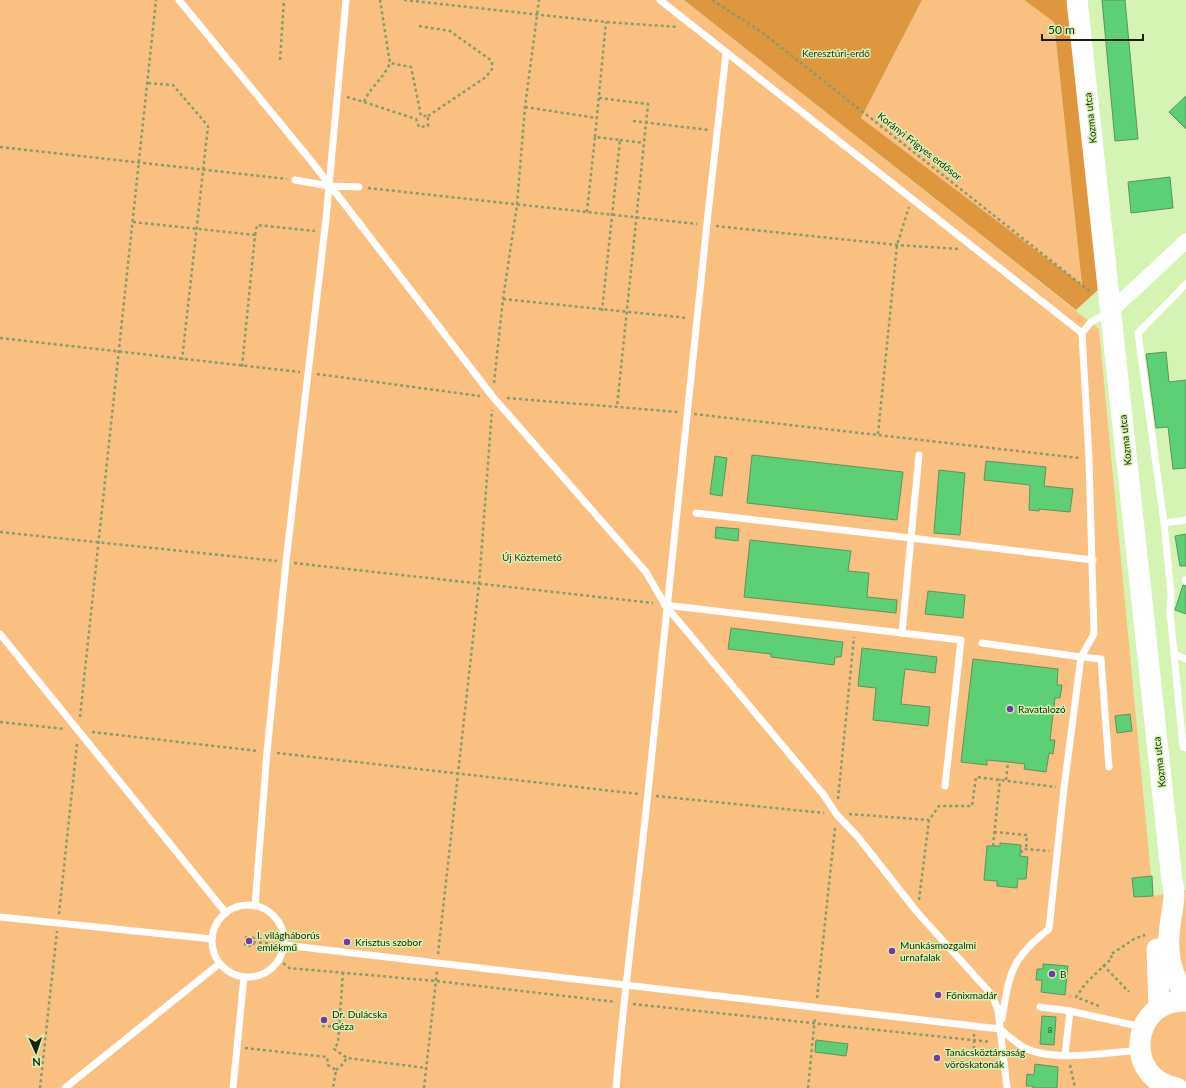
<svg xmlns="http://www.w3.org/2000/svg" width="1186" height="1088" font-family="Lato,sans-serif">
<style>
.green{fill:#fac081}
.forest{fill:#de963f}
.building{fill:#5dcf74;stroke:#5c9264}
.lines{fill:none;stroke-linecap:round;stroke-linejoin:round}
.path{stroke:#869c6b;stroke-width:2.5;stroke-dasharray:3 3;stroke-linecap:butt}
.lane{stroke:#fff;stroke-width:7}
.street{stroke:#fff;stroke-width:15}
.secondary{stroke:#fff;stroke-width:21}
.poi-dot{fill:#7935a9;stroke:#d5f3b2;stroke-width:1.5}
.labels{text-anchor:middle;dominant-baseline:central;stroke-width:3;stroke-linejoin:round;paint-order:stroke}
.number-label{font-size:8px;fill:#294d24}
.park-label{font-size:10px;fill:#3f2e1c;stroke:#d5f3b2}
.street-label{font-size:10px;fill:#182209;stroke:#d5f3b2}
.poi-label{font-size:10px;fill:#182209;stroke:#d5f3b2;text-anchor:start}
</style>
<rect width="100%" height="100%" fill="#d5f3b2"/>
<g class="green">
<path d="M 0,0 L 684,0 L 1099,329 L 1153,896 L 1186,890 L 1186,1088 L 0,1088 Z"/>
<path d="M 922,0 L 1024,0 L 1054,22 L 1082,286 L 861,118 Z"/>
</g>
<path class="forest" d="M 684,0 L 922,0 L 861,118 L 1082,285 L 1054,22 L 1024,0 L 1069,0 L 1099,289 L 1076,310 Z"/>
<g class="building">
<path d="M 1102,0 L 1125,0 L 1138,139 L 1115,141 Z"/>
<path d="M 1186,96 L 1186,129 L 1169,112 Z"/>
<path d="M 1170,177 L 1173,208 L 1131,213 L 1128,182 Z"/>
<path d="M 1166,352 L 1169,382 L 1186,380 L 1186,468 L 1173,469 L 1168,427 L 1156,428 L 1146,354 Z"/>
<path d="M 752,455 L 903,472 L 897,520 L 747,503 Z"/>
<path d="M 715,456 L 727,458 L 722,496 L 710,494 Z"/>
<path d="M 986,461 L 1046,467 L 1044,486 L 1073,489 L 1070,512 L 1039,509 L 1039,511 L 1029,510 L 1030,485 L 984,480 Z"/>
<path d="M 939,470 L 965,473 L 960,535 L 934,533 Z"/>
<path d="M 716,527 L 739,529 L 738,541 L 715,538 Z"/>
<path d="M 1186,534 L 1186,566 L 1180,566 L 1175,536 Z"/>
<path d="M 750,540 L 851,551 L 848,571 L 869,573 L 867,597 L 897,600 L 896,613 L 744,597 Z"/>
<path d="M 1183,585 L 1186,586 L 1186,614 L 1175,610 Z"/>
<path d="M 928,591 L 965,595 L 963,618 L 925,614 Z"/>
<path d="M 731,628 L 843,642 L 841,657 L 835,657 L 834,665 L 771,657 L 771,654 L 728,649 Z"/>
<path d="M 862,648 L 937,657 L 935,673 L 905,669 L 901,704 L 930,707 L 928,726 L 873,720 L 876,688 L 858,686 Z"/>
<path d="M 973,659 L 1058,669 L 1057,685 L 1062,685 L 1061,692 L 1060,698 L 1055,698 L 1050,740 L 1055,740 L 1053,754 L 1049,753 L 1046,772 L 1024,769 L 1025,764 L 1008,762 L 987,760 L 987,765 L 961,762 Z"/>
<path d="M 1130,714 L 1132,731 L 1117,733 L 1115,716 Z"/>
<path d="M 1000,843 L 1021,845 L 1020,856 L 1028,857 L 1026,879 L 1018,879 L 1017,888 L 997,886 L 997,881 L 984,880 L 987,846 L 1000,846 Z"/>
<path d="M 1152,876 L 1153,896 L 1134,897 L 1132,878 Z"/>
<path d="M 1043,964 L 1068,966 L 1065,995 L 1041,992 L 1042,980 L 1036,980 L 1037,969 L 1043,969 Z"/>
<path d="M 1042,1016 L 1056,1017 L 1054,1045 L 1040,1044 Z"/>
<path d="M 816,1040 L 848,1044 L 846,1056 L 815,1052 Z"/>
<path d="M 1035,1064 L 1058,1067 L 1057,1088 L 1033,1088 L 1033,1086 L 1026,1086 L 1027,1074 L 1034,1075 Z"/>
</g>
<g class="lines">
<g class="path">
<path d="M 404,0 L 606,22 L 678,27"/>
<path d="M 712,0 L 763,33 L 1092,293"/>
<path d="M 419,26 L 450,31 L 492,61 L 492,69 L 486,77 L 428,116"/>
<path d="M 280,60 L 284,0"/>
<path d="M 148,83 L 173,85 L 208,126 L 182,360"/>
<path d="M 347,97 L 364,102 C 370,87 384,78 390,63 L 380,0"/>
<path d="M 599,98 L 648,104 L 617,407"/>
<path d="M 364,102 L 416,119 L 419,127 L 428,126 L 428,116 L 421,116 L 411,67 L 390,63"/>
<path d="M 525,107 L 597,118"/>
<path d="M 633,121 L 709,130"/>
<path d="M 595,137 L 606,22"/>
<path d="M 620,140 L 644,143"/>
<path d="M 0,147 L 287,179"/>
<path d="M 368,188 L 697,224"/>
<path d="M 587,212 L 595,137 L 620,140 L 602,311"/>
<path d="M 133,222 L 255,235 L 242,367"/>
<path d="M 716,226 L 897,245 L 960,249"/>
<path d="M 255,235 L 257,225 L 315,231"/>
<path d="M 503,299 L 688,318"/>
<path d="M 0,338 L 300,372"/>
<path d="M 317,374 L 480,396"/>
<path d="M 494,383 L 503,299 L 517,205 L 525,107 L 539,0"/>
<path d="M 507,398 L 678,412"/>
<path d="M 694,414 L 1079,458"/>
<path d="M 878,434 L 897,245 L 909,207"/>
<path d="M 0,532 L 277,561"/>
<path d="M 294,563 L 653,603"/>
<path d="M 80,717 L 156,0"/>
<path d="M 0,722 L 65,729"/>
<path d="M 92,732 L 258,751"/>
<path d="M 277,753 L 639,794"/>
<path d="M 1006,780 L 1008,762"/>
<path d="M 656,796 L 824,813"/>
<path d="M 838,799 L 854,637"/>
<path d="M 849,814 L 929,820"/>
<path d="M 994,832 L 1027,835 L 1026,849"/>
<path d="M 993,846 L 1000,779"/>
<path d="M 1021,853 L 1023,849 L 1049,851"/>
<path d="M 919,900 L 929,820 L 939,806 L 972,806 L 976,777 L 1056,787"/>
<path d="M 59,914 L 77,744"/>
<path d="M 246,937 L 254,938 L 253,946 L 245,945 Z"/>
<path d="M 253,942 L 275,944"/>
<path d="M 438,954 L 479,584 L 492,410"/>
<path d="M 279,959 L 289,968 L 436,981 L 616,1002"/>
<path d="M 1103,965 L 1129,992"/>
<path d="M 343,972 L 338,1043 L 334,1049 L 347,1058"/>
<path d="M 817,998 L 835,828"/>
<path d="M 633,1004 L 991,1042"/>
<path d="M 1099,1006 L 1076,997 L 1086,983 L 1112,958 L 1110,955 L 1134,939 L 1144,935 L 1144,939"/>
<path d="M 322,1026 L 339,1027"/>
<path d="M 974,1034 L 974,1047 L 977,1053"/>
<path d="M 245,1048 L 327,1057 L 328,1065 L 336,1070 L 333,1088"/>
<path d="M 1070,1065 L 1075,1088"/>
<path d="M 336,1070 L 341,1066 L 347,1058 L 426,1068"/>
<path d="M 40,1088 L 57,931"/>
<path d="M 424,1088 L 437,971"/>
<path d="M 808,1088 L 815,1017"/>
</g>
<g class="lane">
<path d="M 179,0 L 312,162 L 493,397 L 646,572 L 665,605 L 823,794 L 837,815 L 858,837 L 917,912 L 992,995 L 998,1010 L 1007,1088"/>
<path d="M 660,0 L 1082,333 L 1089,459 L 1094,634 L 1081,657 L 1101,659 L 1109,767"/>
<path d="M 295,180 L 329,186 L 359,187"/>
<path d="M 1186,284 L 1138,333 L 1164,523 L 1171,593 L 1170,612 L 1183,747 L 1186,748"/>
<path d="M 1082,333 L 1091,322 L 1108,313"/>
<path d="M 919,455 L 911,538 L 1093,560"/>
<path d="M 696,513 L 911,538 L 902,633 L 961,640 L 945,786"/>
<path d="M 1164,523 L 1186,520"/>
<path d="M 1185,580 L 1186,581"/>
<path d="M 665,605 L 902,633"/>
<path d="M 0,634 L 226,913"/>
<path d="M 982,643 L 1081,657 L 1064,788 L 1049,929 C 1011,958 1009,974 1002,1019"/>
<path d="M 1174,654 L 1186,659"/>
<circle cx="248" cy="941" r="36"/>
<path d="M 255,906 L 267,752 L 286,562 L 326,219 L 346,0"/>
<path d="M 0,917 L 212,939"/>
<path d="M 284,945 L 1000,1029 C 1011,1038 1022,1049 1036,1052 C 1066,1060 1108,1053 1140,1050"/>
<path d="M 1040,1007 L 1070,1011 L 1142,1027"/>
<path d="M 1065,1055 L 1070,1011"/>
<path d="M 65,1088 L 219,964"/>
<path d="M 233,1088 L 244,977"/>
<path d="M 616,1088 C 624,989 638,890 648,792 C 672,545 698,299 726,53"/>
</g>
<path class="street" d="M 1111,311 L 1186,241"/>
<g class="secondary">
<path d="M 1077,0 L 1172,880 C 1176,893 1173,905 1171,919 C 1166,946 1168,973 1186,995"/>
<path d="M 1157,949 L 1159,1008"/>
<path d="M 1177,1088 C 1122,1079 1131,998 1186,1001"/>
</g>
</g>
<g class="poi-dot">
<circle cx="1010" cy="709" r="4"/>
<circle cx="249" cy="941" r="4"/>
<circle cx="347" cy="942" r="4"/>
<circle cx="892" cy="951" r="4"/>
<circle cx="1052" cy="974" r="4"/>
<circle cx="938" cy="995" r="4"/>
<circle cx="324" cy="1020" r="4"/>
<circle cx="937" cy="1058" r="4"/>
</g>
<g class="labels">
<g class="number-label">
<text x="1050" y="1030">8</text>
</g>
<g class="park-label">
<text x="836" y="53">Keresztúri-erdő</text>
<text x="532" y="557">Új Köztemető</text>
</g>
<g class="street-label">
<text transform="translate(1090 118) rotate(-96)">Kozma utca</text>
<text transform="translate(920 146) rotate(38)">Korányi Frigyes erdősor</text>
<text transform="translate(1125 440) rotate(-96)">Kozma utca</text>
<text transform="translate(1159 762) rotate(-96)">Kozma utca</text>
</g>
<g class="poi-label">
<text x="1018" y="709">Ravatalozó</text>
<text x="257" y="935">I. világháborús<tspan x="257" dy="12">emlékmű</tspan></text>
<text x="355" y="942">Krisztus szobor</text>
<text x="900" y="945">Munkásmozgalmi<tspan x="900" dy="12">urnafalak</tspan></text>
<text x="1060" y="974">B</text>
<text x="946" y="995">Főnixmadár</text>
<text x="332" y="1014">Dr. Dulácska<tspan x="332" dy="12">Géza</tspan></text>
<text x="945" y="1052">Tanácsköztársaság<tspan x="945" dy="12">vöröskatonák</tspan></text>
</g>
</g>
<g transform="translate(36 1052) rotate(177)" stroke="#d5f3b2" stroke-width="3" paint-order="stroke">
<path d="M0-3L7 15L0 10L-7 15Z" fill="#182209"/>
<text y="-6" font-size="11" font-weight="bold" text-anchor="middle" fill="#182209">N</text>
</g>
<path d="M1042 34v6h101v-6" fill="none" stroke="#182209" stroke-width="2"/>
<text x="1048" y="34" font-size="12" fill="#182209" stroke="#d5f3b2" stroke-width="3" paint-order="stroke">50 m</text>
</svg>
